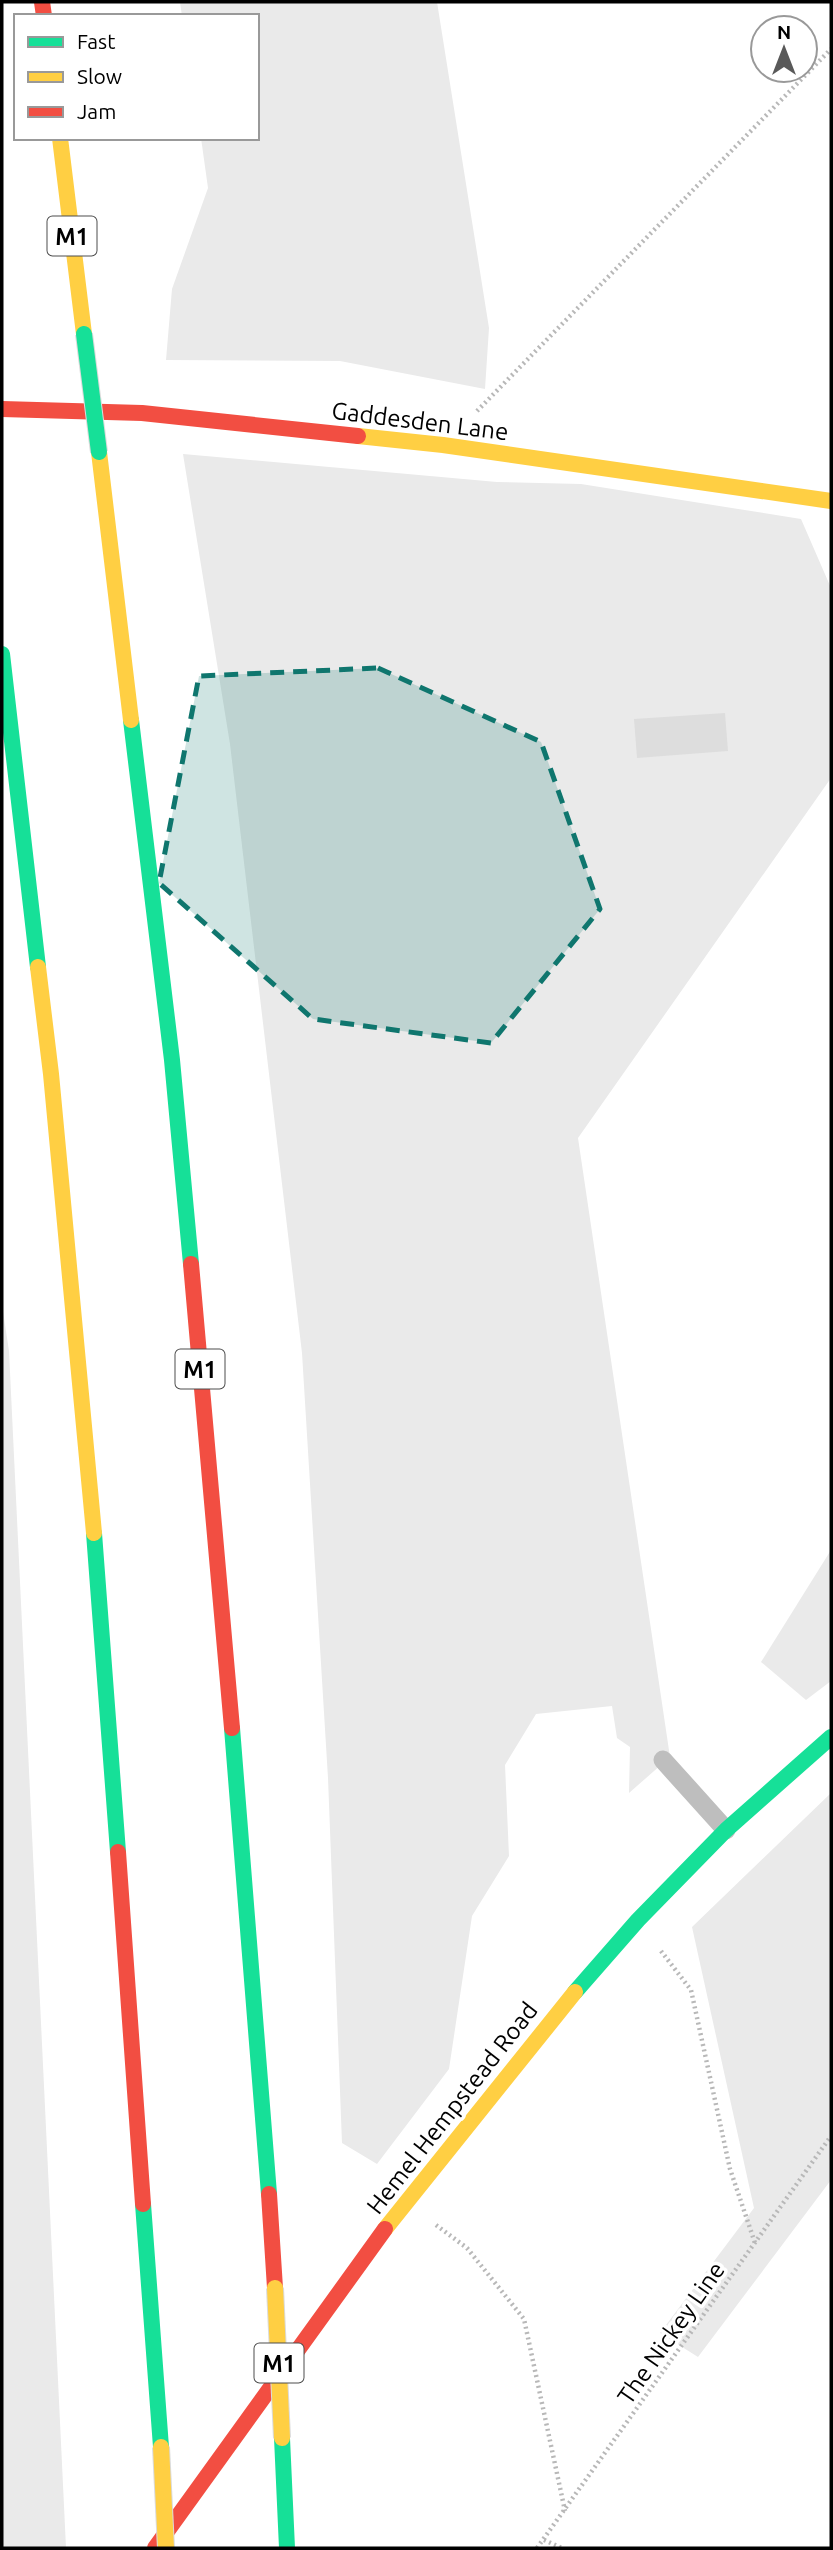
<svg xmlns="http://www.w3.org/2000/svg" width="833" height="2550" font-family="Ubuntu,sans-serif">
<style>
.green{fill:#eaeaea}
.building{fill:#ddd}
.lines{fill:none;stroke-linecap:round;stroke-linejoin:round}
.path{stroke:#b8b8b8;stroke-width:4.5;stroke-dasharray:2 3.5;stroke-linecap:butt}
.lane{stroke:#bebebe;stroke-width:19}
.fast{stroke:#16e098;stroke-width:16}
.slow{stroke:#ffcf43;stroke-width:16}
.jam{stroke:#f24e42;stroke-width:16}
.fast-bridge-casing{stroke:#dbdbdb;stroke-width:18;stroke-linecap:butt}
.slow-bridge-casing{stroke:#dbdbdb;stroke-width:18;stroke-linecap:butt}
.fast-bridge{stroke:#16e098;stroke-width:16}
.slow-bridge{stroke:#ffcf43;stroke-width:16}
.marked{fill:#0f766e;fill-opacity:0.2;stroke:#0f766e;stroke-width:5;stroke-dasharray:14 9;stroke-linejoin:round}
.labels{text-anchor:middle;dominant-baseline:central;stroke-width:7;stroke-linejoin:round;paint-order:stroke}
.shield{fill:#fff;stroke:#4c4c4c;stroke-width:2}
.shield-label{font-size:23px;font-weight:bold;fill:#000}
.street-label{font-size:24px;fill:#000;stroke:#fff}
</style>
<rect width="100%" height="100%" fill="#fff"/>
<g class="green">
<path d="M 180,2 L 437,2 L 489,328 L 485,389 L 340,361 L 166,360 L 172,289 L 208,188 L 201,138 L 257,138 L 257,16 L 182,16 Z"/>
<path d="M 183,454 L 497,482 L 581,484 L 801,519 L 831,588 L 831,778 L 578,1138 L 670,1757 L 629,1793 L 630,1747 L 617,1738 L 612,1706 L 536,1714 L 505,1765 L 509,1856 L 472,1916 L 449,2069 L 377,2164 L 342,2143 L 328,1778 L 302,1353 L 230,744 Z"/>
<path d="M 2,1305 L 9,1351 L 66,2548 L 2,2548 Z"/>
<path d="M 831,1550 L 831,1681 L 806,1700 L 761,1662 Z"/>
<path d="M 831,1793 L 831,2180 L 698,2357 L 660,2333 L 754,2208 L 692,1927 Z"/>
</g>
<path class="building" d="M 725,713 L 728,751 L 637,758 L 634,719 Z"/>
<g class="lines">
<g class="path">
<path d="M 477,411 L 831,49"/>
<path d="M 661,1951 L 691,1990 L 730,2169 L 755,2243"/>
<path d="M 436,2225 L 467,2248 L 524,2319 L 565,2511"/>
<path d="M 544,2540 L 562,2548"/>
<path d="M 537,2548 L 831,2136"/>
</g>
<path class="lane" d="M 663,1760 L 726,1830"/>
<g class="fast">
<path d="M 2,654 L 38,967"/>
<path d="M 131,720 L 172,1060 L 191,1264"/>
<path d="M 94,1533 L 118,1852"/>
<path d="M 232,1728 L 269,2194"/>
<path d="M 575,1992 L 638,1920 L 726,1830 L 831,1737"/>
<path d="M 143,2204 L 161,2447"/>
<path d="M 282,2438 L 287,2548"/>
</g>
<g class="slow">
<path d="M 60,138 L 84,334"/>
<path d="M 358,436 L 443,445 L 831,501"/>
<path d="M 99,452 L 131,720"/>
<path d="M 38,967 L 51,1074 L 94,1533"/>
<path d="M 385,2229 L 575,1992"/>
</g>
<g class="jam">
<path d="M 42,2 L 44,16"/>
<path d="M 2,409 L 142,413 L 358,436"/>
<path d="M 191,1264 L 232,1728"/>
<path d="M 118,1852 L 143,2204"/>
<path d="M 269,2194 L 275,2288"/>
<path d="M 155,2548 L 385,2229"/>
</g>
<defs>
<path id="fast-bridge" d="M 84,334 L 99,452"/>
<g id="slow-bridge">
<path d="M 275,2288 L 282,2438"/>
<path d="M 161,2447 L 166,2548"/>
</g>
</defs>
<use href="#fast-bridge" class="fast-bridge-casing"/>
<use href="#slow-bridge" class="slow-bridge-casing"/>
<use href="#fast-bridge" class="fast-bridge"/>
<use href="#slow-bridge" class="slow-bridge"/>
</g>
<path class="marked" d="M 378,668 L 541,742 L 600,909 L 491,1043 L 313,1019 L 159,883 L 199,676 Z"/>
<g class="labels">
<g class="shield">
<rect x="47.5" y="216.5" width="49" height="39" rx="5"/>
<rect x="175.5" y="1349.5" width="49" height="39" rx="5"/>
<rect x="254.5" y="2343.5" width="49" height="39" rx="5"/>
</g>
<g class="shield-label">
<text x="72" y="236">M1</text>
<text x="200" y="1369">M1</text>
<text x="279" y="2363">M1</text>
</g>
<g class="street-label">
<text transform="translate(420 421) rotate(7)">Gaddesden Lane</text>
<text transform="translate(452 2108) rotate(-52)">Hemel Hempstead Road</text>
<text transform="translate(671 2333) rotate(-55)">The Nickey Line</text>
</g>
</g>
<rect width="833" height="2550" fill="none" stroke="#000000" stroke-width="7"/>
<rect x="14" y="14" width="245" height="126" fill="#ffffff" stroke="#999999" stroke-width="2"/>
<rect x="28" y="37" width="35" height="10" fill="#16e098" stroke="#999999" stroke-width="2"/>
<text x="77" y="49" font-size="21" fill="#000000">Fast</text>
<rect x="28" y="72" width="35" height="10" fill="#ffcf43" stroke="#999999" stroke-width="2"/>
<text x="77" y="84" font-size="21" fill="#000000">Slow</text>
<rect x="28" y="107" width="35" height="10" fill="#f24e42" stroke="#999999" stroke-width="2"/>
<text x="77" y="119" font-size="21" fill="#000000">Jam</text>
<g transform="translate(784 49)"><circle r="33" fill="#ffffff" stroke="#999999" stroke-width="2"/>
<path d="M0-5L12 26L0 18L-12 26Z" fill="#595959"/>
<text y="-10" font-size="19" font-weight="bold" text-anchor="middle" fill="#000000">N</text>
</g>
</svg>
